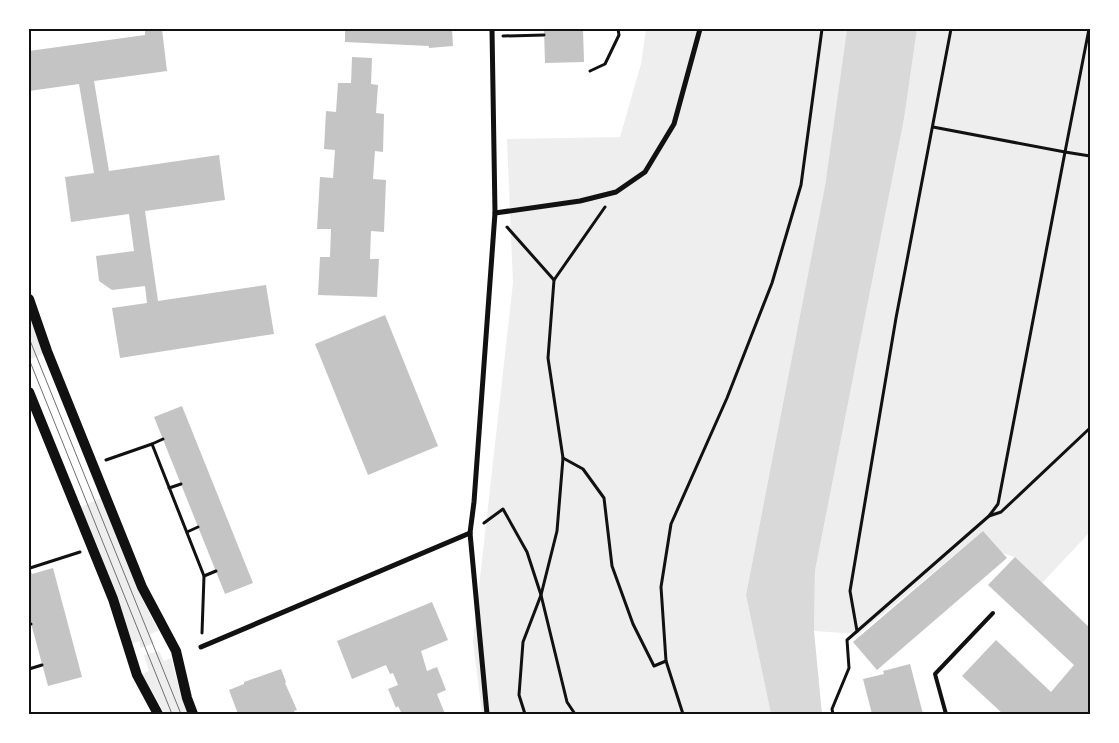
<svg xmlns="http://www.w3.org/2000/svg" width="1119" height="743" font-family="Helvetica,sans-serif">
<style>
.green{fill:#eee}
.water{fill:#d9d9d9}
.building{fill:#c4c4c4}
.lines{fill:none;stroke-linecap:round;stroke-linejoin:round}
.path{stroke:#111;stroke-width:3}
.service{stroke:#111;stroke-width:4}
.minor{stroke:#111;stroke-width:5}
.secondary{stroke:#111;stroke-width:10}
.tram{stroke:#707070;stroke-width:1}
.neatline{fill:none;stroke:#111;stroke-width:2}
</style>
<rect width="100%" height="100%" fill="#fff"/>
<g class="green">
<path d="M 646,29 L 847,29 L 825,186 L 746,595 L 771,714 L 482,714 L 473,641 L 513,283 L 507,139 L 620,137 L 641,64 Z"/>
<path d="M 917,29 L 1090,29 L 1090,532 L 1042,583 L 1015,557 L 1002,553 L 983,531 L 859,634 L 814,631 L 815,571 L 904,119 Z"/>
<path d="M 29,314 L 43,354 L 29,360 Z"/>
<path d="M 101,498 L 138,590 L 158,631 L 150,634 L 154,643 L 141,648 L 139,641 L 131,644 L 81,507 Z"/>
<path d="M 159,651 L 164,661 L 171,658 L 182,699 L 188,714 L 165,714 L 142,674 L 149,671 L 144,655 Z"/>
</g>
<path class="water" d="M 847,29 L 917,29 L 904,119 L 815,571 L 814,631 L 822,714 L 771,714 L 746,595 L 825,186 Z"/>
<g class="building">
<path d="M 145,29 L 162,29 L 167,71 L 94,81 L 109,171 L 219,155 L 225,200 L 145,211 L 158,301 L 266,285 L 274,334 L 120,358 L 112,308 L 147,303 L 145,286 L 112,290 L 99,281 L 96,256 L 134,251 L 129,214 L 71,222 L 65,177 L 94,173 L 79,84 L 29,91 L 29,51 L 145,35 Z"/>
<path d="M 345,29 L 452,29 L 453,46 L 429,48 L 429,46 L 345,42 Z"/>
<path d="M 544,29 L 583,29 L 584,62 L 545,63 Z"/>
<path d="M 352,57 L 372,58 L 371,84 L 378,85 L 376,113 L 384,114 L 383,152 L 375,151 L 373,179 L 386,180 L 384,232 L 371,231 L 370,259 L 379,259 L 377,297 L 318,295 L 320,257 L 330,257 L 331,229 L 317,229 L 320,177 L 333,178 L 335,150 L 324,149 L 326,111 L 336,112 L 338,83 L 351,83 Z"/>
<path d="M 385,315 L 438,446 L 368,475 L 315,344 Z"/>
<path d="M 182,406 L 253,583 L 225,594 L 154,417 Z"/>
<path d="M 983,531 L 1007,558 L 877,670 L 853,642 Z"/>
<path d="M 1015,557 L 1090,628 L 1090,714 L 1003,714 L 962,676 L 996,640 L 1051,692 L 1074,665 L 988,585 Z"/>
<path d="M 29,565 L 32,574 L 53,568 L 82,677 L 48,686 L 29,616 Z"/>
<path d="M 432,602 L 448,640 L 421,651 L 427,671 L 437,667 L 446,690 L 437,694 L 445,714 L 402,714 L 398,706 L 396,708 L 388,689 L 398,685 L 393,673 L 390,674 L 386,665 L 352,679 L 337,641 Z"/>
<path d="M 910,664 L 923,714 L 872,714 L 863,679 L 884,674 L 883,671 Z"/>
<path d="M 281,669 L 286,682 L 285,683 L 297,710 L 294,711 L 295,714 L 238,714 L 229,690 L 244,684 L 244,682 Z"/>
</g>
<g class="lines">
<g class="path">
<path d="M 1089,29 L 1065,152 L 1090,156"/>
<path d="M 503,36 L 544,35"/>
<path d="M 590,71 L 605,64 L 619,35 L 618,29"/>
<path d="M 933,127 L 1065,152 L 998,504 L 989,516 L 1001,512 L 1090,428"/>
<path d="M 507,227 L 554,280"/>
<path d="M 152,444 L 163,439"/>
<path d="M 563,458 L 583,469 L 604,498 L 612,566 L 633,624 L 654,666 L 666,661"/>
<path d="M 106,460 L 152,444 L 204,576 L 202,633"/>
<path d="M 169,488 L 181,484"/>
<path d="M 484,523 L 503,509 L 527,552 L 541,595 L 523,642 L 519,695 L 525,714"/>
<path d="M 187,532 L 198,527"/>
<path d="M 30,568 L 80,552"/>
<path d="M 204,576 L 216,571"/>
<path d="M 29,624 L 31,624"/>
<path d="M 857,631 L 850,591 L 896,318 L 951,29"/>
<path d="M 29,669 L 42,665"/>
<path d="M 575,714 L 567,702 L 541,595 L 557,531 L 563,458 L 548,358 L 554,280 L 605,207"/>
<path d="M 683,714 L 666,661 L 661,587 L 671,524 L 727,398 L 772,283 L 801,185 L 822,29"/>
<path d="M 833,714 L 832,709 L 849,668 L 847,640 L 989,516"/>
</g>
<path class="service" d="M 946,714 L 935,674 L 993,613"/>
<g class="minor">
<path d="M 495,213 L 580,201 L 616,192 L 645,172 L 674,124 L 700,29"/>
<path d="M 201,647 L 470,533"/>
<path d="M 487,714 L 470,533 L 474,502 L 495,213 L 492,29"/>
</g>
<g class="secondary">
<path d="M 29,299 L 47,351 L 142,587 L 176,651 L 187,698 L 193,714"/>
<path d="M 29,392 L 113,599 L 137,675 L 158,714"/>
</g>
<g class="tram">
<path d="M 29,338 L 181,714"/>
<path d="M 29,359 L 172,714"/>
</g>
</g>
<rect width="1119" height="743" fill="none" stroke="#ffffff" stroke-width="60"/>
<rect x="30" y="30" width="1059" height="683" class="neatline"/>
</svg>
